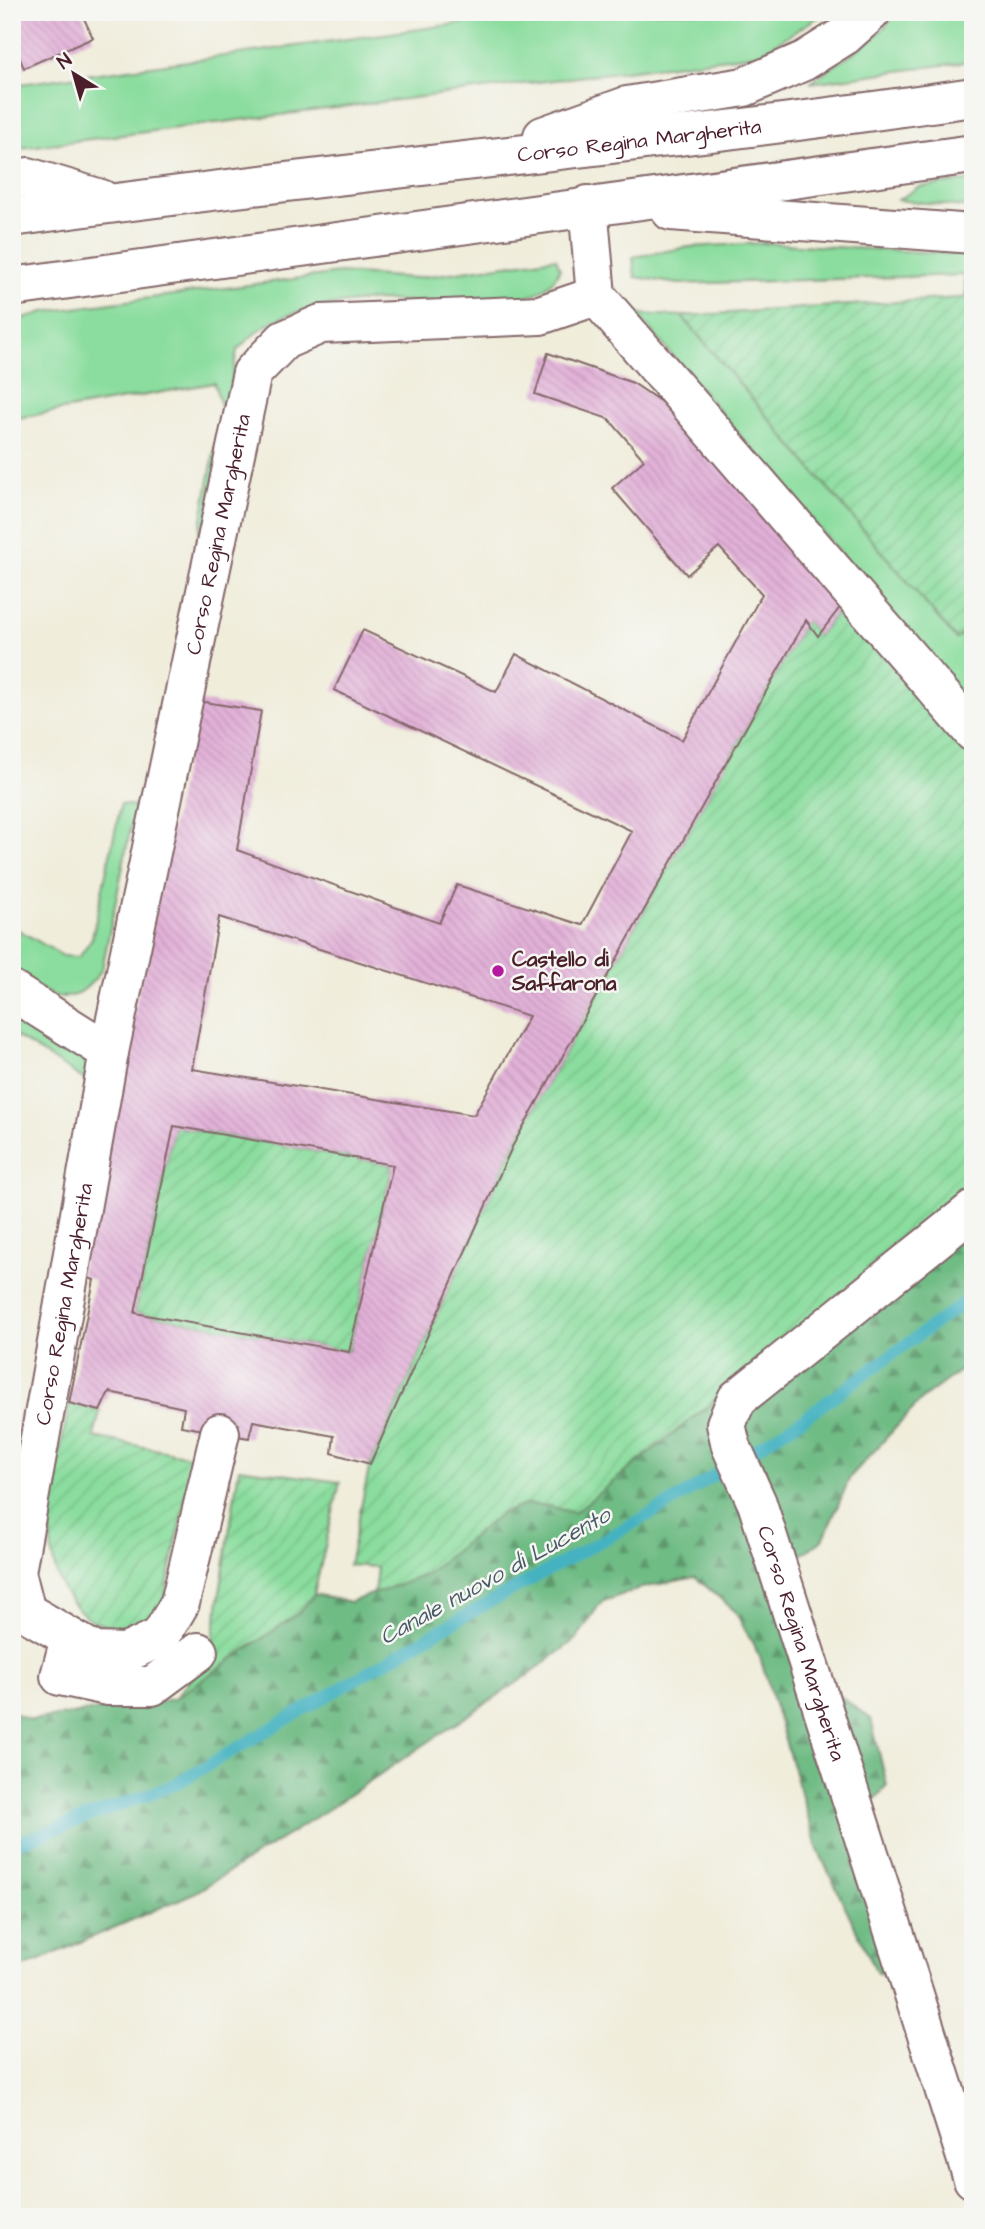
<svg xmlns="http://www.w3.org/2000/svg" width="985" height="2229" font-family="'Architects Daughter',sans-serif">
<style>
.grass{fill:#8add9e;stroke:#6a7e64;stroke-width:2}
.forest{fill:url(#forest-firs);stroke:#5c6e58;stroke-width:2}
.garden{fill:url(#garden-furrows);stroke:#6a7e64;stroke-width:2}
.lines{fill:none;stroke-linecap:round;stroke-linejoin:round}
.stream{stroke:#45b2c1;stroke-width:12}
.building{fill:url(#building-back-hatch);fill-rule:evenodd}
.minor-casing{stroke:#846769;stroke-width:42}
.major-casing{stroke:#846769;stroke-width:42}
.minor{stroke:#fff;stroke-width:38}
.major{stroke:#fff;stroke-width:38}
.poi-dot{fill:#b5179e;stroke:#f6f6f2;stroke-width:2.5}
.labels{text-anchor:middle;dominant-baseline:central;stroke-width:5;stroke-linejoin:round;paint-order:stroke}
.street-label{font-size:21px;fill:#4a1f2b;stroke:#f6f6f2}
.poi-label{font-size:21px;font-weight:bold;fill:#4a1f2b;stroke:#f6f6f2;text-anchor:start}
.water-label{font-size:23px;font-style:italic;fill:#485a67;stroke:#f6f6f2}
</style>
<defs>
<pattern id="forest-firs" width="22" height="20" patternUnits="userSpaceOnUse" patternTransform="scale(1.75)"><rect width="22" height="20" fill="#6fbc85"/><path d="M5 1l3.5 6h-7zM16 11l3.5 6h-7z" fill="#5d986d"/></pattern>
<pattern id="garden-furrows" width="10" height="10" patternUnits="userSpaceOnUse" patternTransform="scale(1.75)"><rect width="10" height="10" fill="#8add9e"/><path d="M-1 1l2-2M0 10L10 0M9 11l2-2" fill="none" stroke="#79bd88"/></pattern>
<pattern id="building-back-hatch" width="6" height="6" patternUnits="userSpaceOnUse" patternTransform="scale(1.75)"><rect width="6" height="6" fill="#e2b1d8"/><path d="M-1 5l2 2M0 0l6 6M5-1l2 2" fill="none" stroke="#c398ba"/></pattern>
</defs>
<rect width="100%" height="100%" fill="#f6f6f2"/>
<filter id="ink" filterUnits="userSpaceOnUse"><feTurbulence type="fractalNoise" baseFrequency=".0143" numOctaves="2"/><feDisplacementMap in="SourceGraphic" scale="14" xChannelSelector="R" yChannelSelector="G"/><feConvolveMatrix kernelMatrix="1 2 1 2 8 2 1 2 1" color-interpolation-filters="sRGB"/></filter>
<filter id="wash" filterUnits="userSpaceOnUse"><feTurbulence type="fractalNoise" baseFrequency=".00686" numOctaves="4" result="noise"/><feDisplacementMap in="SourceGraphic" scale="28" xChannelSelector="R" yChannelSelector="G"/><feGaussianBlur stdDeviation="1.57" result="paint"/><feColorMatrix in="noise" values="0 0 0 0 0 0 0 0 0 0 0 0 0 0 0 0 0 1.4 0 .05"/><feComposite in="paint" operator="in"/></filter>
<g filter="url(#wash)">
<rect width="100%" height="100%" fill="#f0eddb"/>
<g class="grass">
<path d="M 544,12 L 826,12 L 759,54 L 12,149 L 12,85 Z"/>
<path d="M 899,12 L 973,12 L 973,61 L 810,83 L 874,38 Z"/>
<path d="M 973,180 L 973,208 L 898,200 L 919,187 Z"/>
<path d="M 764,243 L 973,255 L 973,297 L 966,297 L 964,275 L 678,284 L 635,277 L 633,257 L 689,247 Z"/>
<path d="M 556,258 L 560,269 C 537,326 413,295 364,301 C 332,305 287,309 261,329 C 252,335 245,343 237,350 L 201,557 L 195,556 L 222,409 L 214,383 L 12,419 L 12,322 L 44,312 L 339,273 L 415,278 Z"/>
<path d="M 637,314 L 682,316 L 956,639 L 973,626 L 973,692 L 964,699 Z"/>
<path d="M 121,804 L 135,806 L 102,969 C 71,1015 51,996 12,972 L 12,926 L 63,956 L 79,957 L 92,938 Z"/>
<path d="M 12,1005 L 87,1053 L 85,1080 L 12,1034 Z"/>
</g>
<path class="forest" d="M 973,1228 L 973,1361 L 923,1398 L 850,1477 L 823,1540 L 768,1577 L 798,1665 L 871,1719 L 887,1786 L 849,1827 L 898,1974 L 877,1973 L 818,1850 L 760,1657 L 735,1611 L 695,1577 L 641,1588 L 601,1602 L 577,1638 L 527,1676 L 310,1821 L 196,1892 L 12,1972 L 12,1712 L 31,1720 L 174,1699 L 300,1612 L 314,1594 L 350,1602 L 425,1575 L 502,1513 L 528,1504 L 550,1506 L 574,1513 L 782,1347 Z"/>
<g class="garden">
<path d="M 973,297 L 973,626 L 956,639 L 682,316 Z"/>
<path d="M 841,606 L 973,758 L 973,1193 L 574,1513 L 550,1506 L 528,1504 L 502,1513 L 425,1575 L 374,1594 L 377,1567 L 349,1565 L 370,1464 L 512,1147 L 806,620 L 818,636 Z"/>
<path d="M 174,1126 L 393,1165 L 349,1352 L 135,1313 Z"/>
<path d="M 69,1403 L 100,1411 L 94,1437 L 194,1457 L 163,1606 C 145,1625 128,1631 101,1624 C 90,1621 83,1614 75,1606 C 29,1556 60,1463 69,1403 Z"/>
<path d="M 239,1468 L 340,1482 L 314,1594 L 300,1612 L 174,1699 L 211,1652 Z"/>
</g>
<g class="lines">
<path class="stream" d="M 12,1845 L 174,1785 L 454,1622 L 674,1501 L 803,1419 L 973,1296"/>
</g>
<g id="blocks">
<g class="building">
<path d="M 12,12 L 81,12 L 93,38 L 24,68 L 12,42 Z"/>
<path d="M 548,353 L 633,383 L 673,410 L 841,606 L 818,636 L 806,620 L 512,1147 L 370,1464 L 332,1453 L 334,1436 L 253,1421 L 249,1438 L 181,1426 L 184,1408 L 109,1392 L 100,1411 L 69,1403 L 94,1280 L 80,1275 L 198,701 L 261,711 L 237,850 L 439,923 L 457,885 L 582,925 L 632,831 L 334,690 L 363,630 L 496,692 L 516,654 L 682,740 L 762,594 L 719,547 L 687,575 L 612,488 L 644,460 L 609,419 L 535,394 ZM 219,917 L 529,1016 L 474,1115 L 192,1069 ZM 174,1126 L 393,1165 L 349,1352 L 135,1313 Z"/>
</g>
</g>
</g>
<g filter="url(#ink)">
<use href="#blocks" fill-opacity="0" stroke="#846769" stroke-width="2"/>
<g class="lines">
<defs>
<g id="minor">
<path d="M 588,205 L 596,296 L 973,732"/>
<path d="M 12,991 L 109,1052"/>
<path id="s1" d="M 973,1210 L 737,1399 L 726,1424 L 731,1446 L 757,1503 L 973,2179"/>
<path id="s2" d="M 220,1433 L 180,1603 L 160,1637 L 126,1653 L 95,1652 L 26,1612 L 16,1572 L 109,1052 L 252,373 L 284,340 L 321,324 L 540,315 L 596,296"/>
<path d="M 70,1638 L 60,1676 L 107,1686 L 152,1686 L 198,1652"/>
</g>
<g id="major">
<path d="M 543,136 L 627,106 L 744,87 L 804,61 L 844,36 L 871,12"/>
<path d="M 12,179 L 28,177 L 101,199"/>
<path d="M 671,211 L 973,234"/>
<path id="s3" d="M 12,217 C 332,172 653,144 973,97"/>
<path d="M 12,287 L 973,154"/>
</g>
</defs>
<use href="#minor" class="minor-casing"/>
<use href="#major" class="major-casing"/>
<use href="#minor" class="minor"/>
<use href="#major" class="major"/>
</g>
</g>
<circle class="poi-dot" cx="498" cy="971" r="7"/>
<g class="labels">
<g class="street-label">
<text stroke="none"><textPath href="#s3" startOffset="632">Corso Regina Margherita</textPath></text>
<text stroke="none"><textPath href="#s2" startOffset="1461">Corso Regina Margherita</textPath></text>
<text stroke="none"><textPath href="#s2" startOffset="676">Corso Regina Margherita</textPath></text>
<text stroke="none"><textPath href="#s1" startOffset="562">Corso Regina Margherita</textPath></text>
</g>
<g class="poi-label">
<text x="512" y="959">Castello di<tspan x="512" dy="24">Saffarona</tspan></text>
</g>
<g class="water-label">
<text transform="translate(495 1576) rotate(-29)">Canale nuovo di Lucento</text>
</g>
</g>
<rect width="985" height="2229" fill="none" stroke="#f6f6f2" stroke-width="42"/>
<g transform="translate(74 74) rotate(323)" stroke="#f6f6f2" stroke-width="5" paint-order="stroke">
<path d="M0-5L12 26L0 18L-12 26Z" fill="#4a1f2b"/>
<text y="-10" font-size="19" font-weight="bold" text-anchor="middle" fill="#4a1f2b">N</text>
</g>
</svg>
